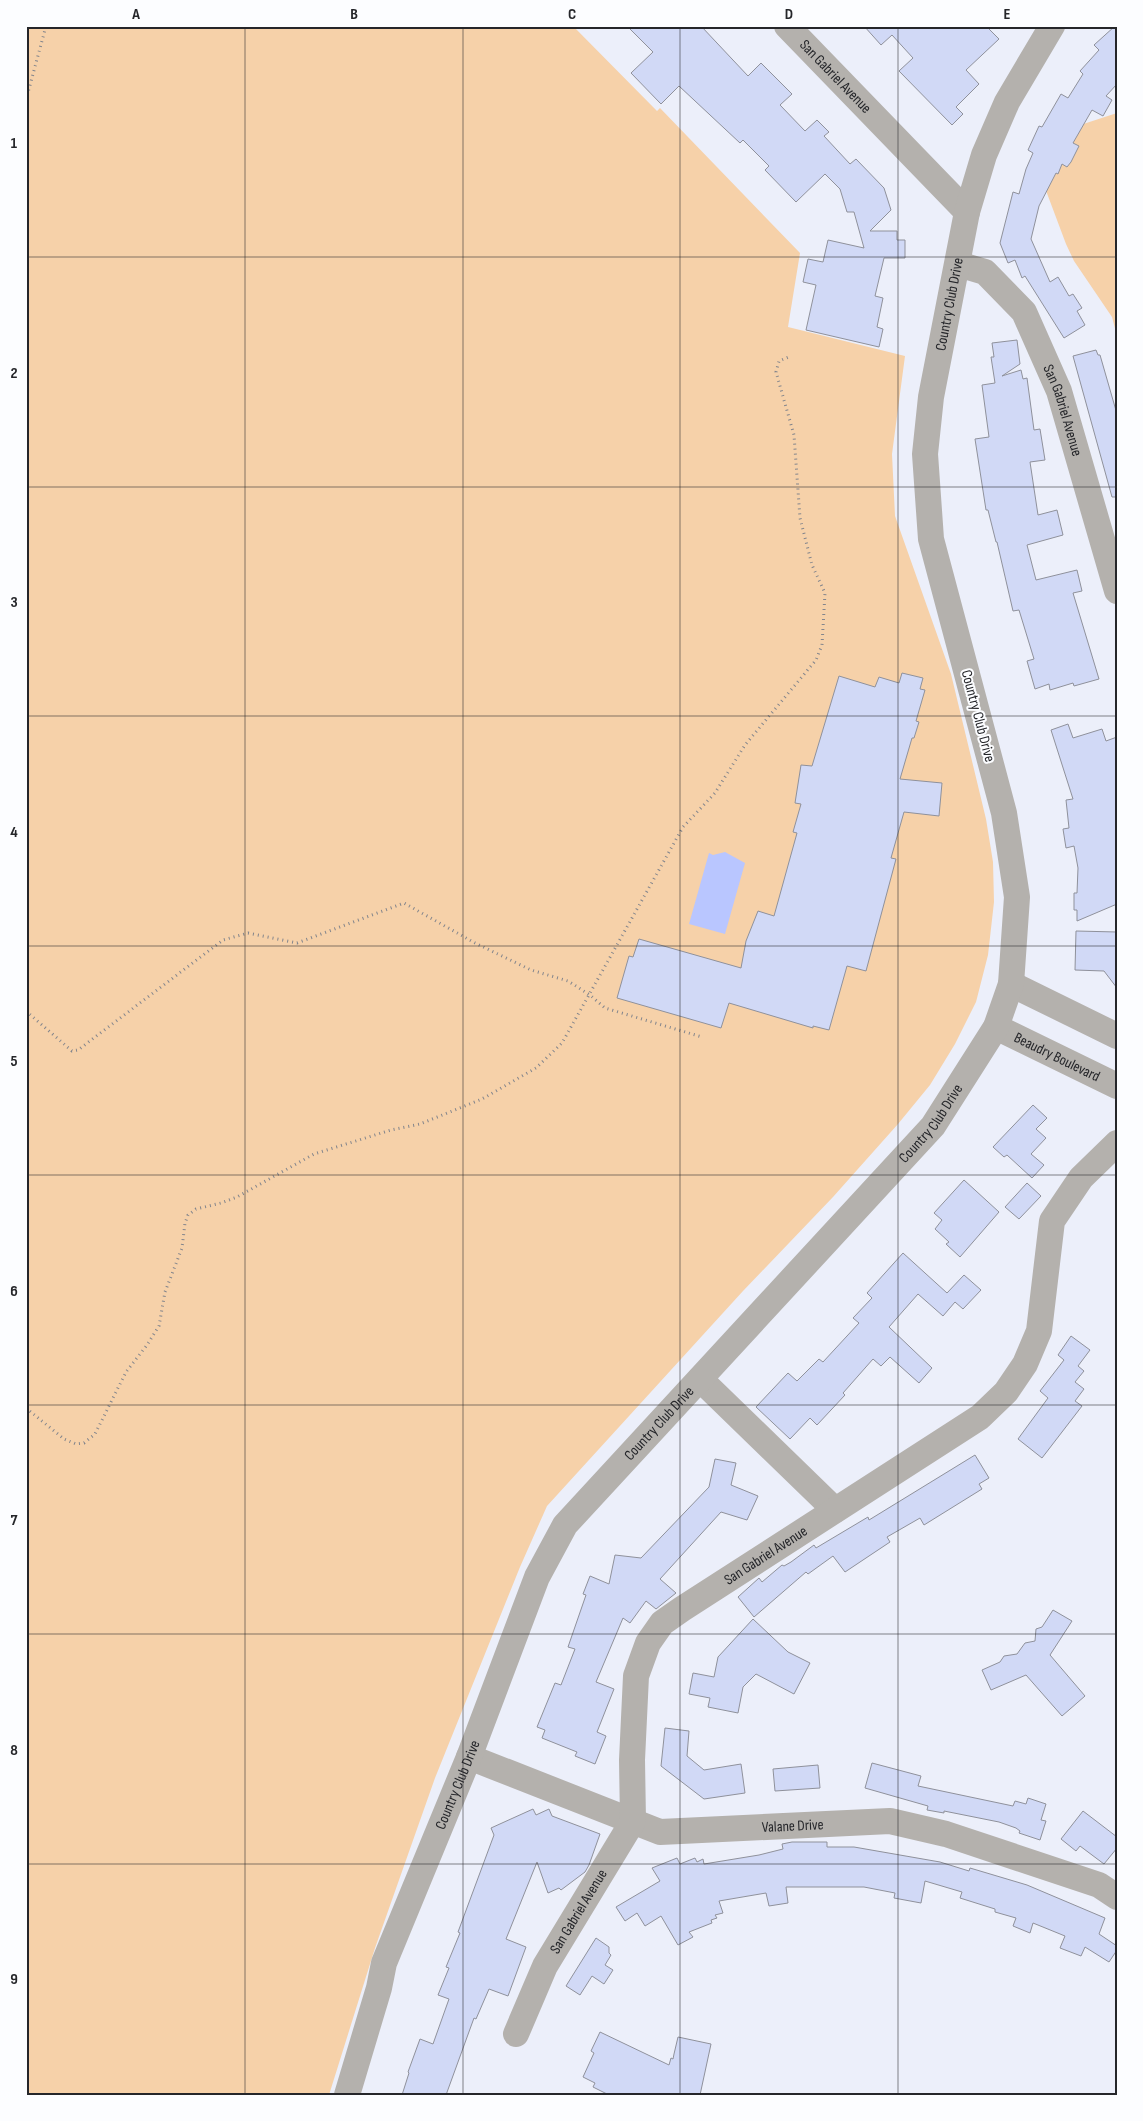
<svg xmlns="http://www.w3.org/2000/svg" width="1143" height="2121" font-family="'Sofia Sans Condensed',sans-serif">
<style>
.green{fill:#f6d1a9}
.water{fill:#b9c6ff}
.building{fill:#d1d9f6;stroke:#8f919b}
.lines{fill:none;stroke-linecap:round;stroke-linejoin:round}
.path{stroke:#83858c;stroke-width:3;stroke-dasharray:1 4;stroke-linecap:butt}
.minor{stroke:#b4b1ad;stroke-width:26}
.grid{fill:none;stroke:#25262a;stroke-width:1;stroke-opacity:0.55}
.labels{text-anchor:middle;dominant-baseline:central;stroke-width:4;stroke-linejoin:round;paint-order:stroke}
.street-label{font-size:15px;fill:#25262a;stroke:#fcfdff}
.neatline{fill:none;stroke:#25262a;stroke-width:2}
.grid-label{font-size:16px;text-anchor:middle;font-weight:bold;fill:#25262a}
</style>
<rect width="100%" height="100%" fill="#eceffa"/>
<g class="green">
<path d="M 26,26 L 573,26 L 657,111 L 660,108 L 800,253 L 788,327 L 905,356 L 892,454 L 895,516 L 951,674 L 986,819 L 993,862 L 994,902 L 988,955 L 976,1002 L 955,1044 L 930,1085 L 898,1124 L 833,1197 L 743,1291 L 547,1506 L 520,1567 L 435,1778 L 375,1948 L 329,2095 L 26,2095 Z"/>
<path d="M 1117,113 L 1117,336 L 1112,317 L 1074,261 L 1066,244 L 1045,188 L 1068,129 Z"/>
</g>
<path class="water" d="M 725,852 L 745,863 L 725,934 L 689,924 L 709,853 L 713,855 Z"/>
<g class="building">
<path d="M 627,26 L 701,26 L 748,76 L 761,63 L 792,94 L 780,105 L 805,131 L 817,120 L 829,132 L 824,136 L 850,164 L 856,159 L 884,188 L 891,210 L 870,231 L 897,231 L 897,240 L 905,240 L 905,258 L 884,258 L 875,296 L 883,298 L 877,327 L 883,329 L 879,347 L 806,330 L 816,285 L 803,282 L 808,259 L 823,262 L 828,240 L 864,248 L 854,212 L 847,212 L 840,189 L 825,174 L 796,202 L 765,170 L 769,166 L 743,140 L 740,143 L 679,86 L 661,104 L 631,73 L 653,52 Z"/>
<path d="M 864,26 L 986,26 L 999,39 L 966,70 L 979,84 L 956,107 L 963,114 L 952,125 L 899,71 L 913,58 L 892,35 L 881,45 Z"/>
<path d="M 1115,26 L 1117,26 L 1117,84 L 1106,96 L 1112,100 L 1103,116 L 1092,110 L 1073,143 L 1079,146 L 1071,162 L 1067,167 L 1062,164 L 1058,174 L 1056,173 L 1039,206 L 1031,239 L 1050,282 L 1058,277 L 1069,296 L 1073,294 L 1082,308 L 1077,311 L 1085,325 L 1064,338 L 1025,276 L 1022,278 L 1015,260 L 1008,263 L 1000,243 L 1013,192 L 1019,194 L 1026,169 L 1033,153 L 1028,150 L 1039,126 L 1042,127 L 1061,94 L 1068,98 L 1083,74 L 1080,71 L 1099,50 L 1094,45 Z"/>
<path d="M 1017,340 L 1020,364 L 1002,376 L 1021,370 L 1023,379 L 1027,378 L 1034,430 L 1040,429 L 1045,460 L 1030,462 L 1038,515 L 1057,510 L 1063,535 L 1027,545 L 1036,580 L 1077,570 L 1082,591 L 1073,593 L 1099,679 L 1074,686 L 1073,683 L 1050,690 L 1049,684 L 1035,689 L 1027,661 L 1034,659 L 1019,610 L 1013,611 L 997,542 L 996,542 L 988,510 L 986,510 L 975,439 L 989,437 L 982,385 L 995,383 L 991,357 L 994,357 L 992,343 Z"/>
<path d="M 1096,350 L 1098,355 L 1100,355 L 1117,414 L 1117,497 L 1112,497 L 1073,356 Z"/>
<path d="M 902,673 L 923,678 L 920,689 L 925,690 L 916,721 L 919,722 L 914,738 L 912,738 L 900,779 L 942,783 L 939,816 L 904,812 L 891,858 L 896,859 L 866,971 L 847,966 L 829,1030 L 813,1026 L 813,1028 L 729,1003 L 721,1028 L 617,998 L 629,956 L 633,957 L 639,939 L 741,968 L 746,941 L 758,911 L 774,916 L 797,833 L 793,832 L 801,804 L 795,803 L 801,765 L 812,766 L 839,676 L 875,687 L 879,677 L 899,683 Z"/>
<path d="M 1068,724 L 1073,738 L 1102,729 L 1106,741 L 1117,737 L 1117,904 L 1077,921 L 1077,910 L 1074,910 L 1074,893 L 1077,893 L 1078,868 L 1074,846 L 1066,848 L 1063,829 L 1069,828 L 1066,800 L 1073,799 L 1051,730 Z"/>
<path d="M 1076,931 L 1117,932 L 1117,988 L 1104,971 L 1075,970 Z"/>
<path d="M 1033,1105 L 1047,1118 L 1036,1129 L 1046,1138 L 1031,1154 L 1044,1165 L 1032,1178 L 1007,1155 L 1004,1157 L 993,1147 Z"/>
<path d="M 964,1180 L 999,1212 L 960,1257 L 946,1244 L 949,1242 L 935,1229 L 942,1220 L 934,1213 Z"/>
<path d="M 1027,1183 L 1041,1196 L 1019,1219 L 1005,1207 Z"/>
<path d="M 903,1253 L 947,1293 L 964,1275 L 981,1290 L 963,1309 L 955,1302 L 943,1316 L 918,1294 L 889,1327 L 932,1368 L 919,1383 L 890,1357 L 881,1366 L 873,1359 L 843,1393 L 845,1395 L 817,1425 L 810,1418 L 790,1439 L 756,1407 L 788,1373 L 797,1381 L 819,1359 L 823,1362 L 859,1323 L 853,1318 L 872,1298 L 867,1293 Z"/>
<path d="M 1071,1336 L 1090,1350 L 1078,1366 L 1084,1371 L 1075,1382 L 1084,1389 L 1075,1401 L 1082,1406 L 1042,1458 L 1018,1439 L 1048,1398 L 1040,1391 L 1064,1360 L 1058,1355 Z"/>
<path d="M 975,1455 L 989,1478 L 979,1484 L 982,1489 L 924,1525 L 920,1518 L 887,1537 L 890,1542 L 845,1572 L 833,1556 L 808,1574 L 806,1572 L 754,1617 L 738,1597 L 759,1578 L 762,1582 L 782,1565 L 784,1566 L 791,1562 L 814,1545 L 816,1548 L 868,1517 L 869,1520 Z"/>
<path d="M 715,1459 L 736,1463 L 731,1485 L 758,1496 L 747,1520 L 721,1512 L 660,1579 L 676,1593 L 656,1609 L 646,1601 L 630,1623 L 623,1618 L 596,1682 L 614,1689 L 597,1732 L 606,1736 L 595,1764 L 575,1756 L 577,1752 L 542,1738 L 545,1730 L 537,1727 L 555,1683 L 561,1685 L 575,1649 L 568,1647 L 586,1595 L 583,1594 L 590,1576 L 609,1584 L 615,1555 L 641,1558 L 709,1487 Z"/>
<path d="M 1053,1610 L 1072,1621 L 1050,1655 L 1085,1696 L 1062,1716 L 1026,1675 L 991,1690 L 982,1670 L 1000,1662 L 1004,1656 L 1017,1654 L 1025,1643 L 1035,1641 L 1036,1629 L 1042,1627 Z"/>
<path d="M 753,1619 L 788,1652 L 810,1663 L 794,1694 L 756,1674 L 743,1687 L 738,1713 L 708,1707 L 710,1698 L 689,1694 L 693,1673 L 714,1677 L 718,1657 Z"/>
<path d="M 665,1728 L 689,1731 L 687,1756 L 704,1770 L 741,1764 L 745,1793 L 704,1799 L 661,1766 Z"/>
<path d="M 872,1763 L 921,1776 L 918,1786 L 1013,1806 L 1015,1801 L 1026,1804 L 1028,1798 L 1046,1804 L 1041,1820 L 1046,1821 L 1040,1840 L 1019,1833 L 1020,1831 L 1016,1828 L 999,1822 L 944,1811 L 944,1813 L 927,1810 L 928,1806 L 865,1788 Z"/>
<path d="M 818,1765 L 820,1788 L 775,1791 L 773,1769 Z"/>
<path d="M 533,1809 L 536,1815 L 549,1809 L 552,1816 L 600,1834 L 589,1865 L 585,1872 L 561,1890 L 559,1888 L 548,1893 L 537,1862 L 506,1939 L 526,1947 L 508,1996 L 489,1989 L 476,2019 L 474,2018 L 446,2095 L 402,2095 L 409,2073 L 408,2072 L 420,2039 L 433,2044 L 449,1999 L 438,1995 L 449,1968 L 446,1967 L 460,1933 L 458,1932 L 494,1835 L 491,1828 Z"/>
<path d="M 1083,1811 L 1117,1837 L 1117,1848 L 1104,1864 L 1080,1846 L 1076,1851 L 1061,1839 Z"/>
<path d="M 792,1842 L 827,1842 L 827,1847 L 854,1847 L 940,1862 L 969,1871 L 970,1868 L 1027,1885 L 1105,1918 L 1099,1934 L 1117,1946 L 1117,1950 L 1109,1962 L 1085,1947 L 1081,1956 L 1060,1948 L 1065,1936 L 1033,1923 L 1030,1933 L 1013,1926 L 1016,1918 L 995,1912 L 995,1909 L 960,1898 L 962,1892 L 925,1881 L 921,1903 L 894,1898 L 895,1893 L 864,1887 L 786,1887 L 788,1903 L 769,1906 L 766,1893 L 719,1901 L 723,1913 L 715,1915 L 717,1918 L 711,1920 L 712,1923 L 689,1932 L 693,1937 L 678,1945 L 661,1916 L 645,1926 L 637,1913 L 625,1921 L 616,1907 L 660,1881 L 652,1868 L 677,1858 L 680,1864 L 695,1858 L 697,1862 L 703,1859 L 704,1864 L 759,1855 L 783,1849 L 782,1844 Z"/>
<path d="M 596,1938 L 609,1947 L 609,1953 L 611,1955 L 605,1965 L 613,1970 L 604,1984 L 592,1976 L 580,1995 L 566,1986 Z"/>
<path d="M 600,2032 L 669,2065 L 671,2058 L 673,2059 L 674,2054 L 678,2037 L 711,2044 L 700,2095 L 609,2095 L 593,2087 L 595,2083 L 583,2077 L 594,2053 L 591,2051 Z"/>
</g>
<g class="lines">
<g class="path">
<path d="M 26,100 L 46,26"/>
<path d="M 26,1011 L 72,1051 L 78,1050 L 223,940 L 248,933 L 297,943 L 404,903 L 475,943 L 531,970 L 568,981 L 590,995 L 605,1008 L 702,1037"/>
<path d="M 26,1408 L 64,1439 L 76,1444 L 84,1443 L 95,1434 L 126,1372 L 147,1345 L 159,1326 L 165,1292 L 182,1248 L 185,1223 L 188,1215 L 196,1209 L 221,1203 L 237,1197 L 314,1154 L 391,1130 L 420,1124 L 482,1099 L 536,1068 L 562,1043 L 683,827 L 715,793 L 745,745 L 816,660 L 822,645 L 825,593 L 812,565 L 800,518 L 794,435 L 776,372 L 779,361 L 791,356"/>
</g>
<g class="minor">
<path id="s1" d="M 787,26 L 967,212"/>
<path id="s2" d="M 958,264 L 985,272 L 1024,312 L 1059,391 L 1117,591"/>
<path d="M 1011,984 L 1117,1036"/>
<path id="s3" d="M 996,1027 L 1117,1086"/>
<path d="M 700,1379 L 835,1510"/>
<path id="s4" d="M 469,1757 L 660,1832 L 890,1821 L 946,1834 L 1099,1885 L 1117,1897"/>
<path id="s5" d="M 516,2034 L 545,1966 L 633,1821 L 632,1760 L 636,1676 L 648,1643 L 662,1623 L 682,1609 L 980,1417 L 1006,1392 L 1025,1364 L 1039,1331 L 1052,1221 L 1081,1178 L 1117,1143"/>
<path id="s6" d="M 347,2095 L 379,1988 L 384,1963 L 469,1757 L 537,1577 L 565,1525 L 933,1126 L 996,1027 L 1011,984 L 1017,897 L 1004,813 L 931,539 L 925,454 L 931,397 L 967,212 L 984,155 L 1007,102 L 1052,26"/>
</g>
</g>
<path class="grid" d="M 245,26 L 245,2095M 463,26 L 463,2095M 680,26 L 680,2095M 898,26 L 898,2095M 26,257 L 1117,257M 26,487 L 1117,487M 26,716 L 1117,716M 26,946 L 1117,946M 26,1175 L 1117,1175M 26,1405 L 1117,1405M 26,1634 L 1117,1634M 26,1864 L 1117,1864"/>
<g class="labels">
<g class="street-label">
<text stroke="none"><textPath href="#s1" startOffset="70">San Gabriel Avenue</textPath></text>
<text stroke="none"><textPath href="#s6" startOffset="2010">Country Club Drive</textPath></text>
<text stroke="none"><textPath href="#s2" startOffset="190">San Gabriel Avenue</textPath></text>
<text transform="translate(978 716) rotate(75)">Country Club Drive</text>
<text stroke="none"><textPath href="#s3" startOffset="68">Beaudry Boulevard</textPath></text>
<text stroke="none"><textPath href="#s6" startOffset="1155">Country Club Drive</textPath></text>
<text stroke="none"><textPath href="#s6" startOffset="750">Country Club Drive</textPath></text>
<text stroke="none"><textPath href="#s5" startOffset="572">San Gabriel Avenue</textPath></text>
<text stroke="none"><textPath href="#s6" startOffset="330">Country Club Drive</textPath></text>
<text stroke="none"><textPath href="#s4" startOffset="338">Valane Drive</textPath></text>
<text stroke="none"><textPath href="#s5" startOffset="138">San Gabriel Avenue</textPath></text>
</g>
</g>
<rect width="1143" height="2121" fill="none" stroke="#fcfdff" stroke-width="55"/>
<rect x="28" y="28" width="1088" height="2066" class="neatline"/>
<g class="grid-label">
<text x="136" y="19">A</text>
<text x="354" y="19">B</text>
<text x="572" y="19">C</text>
<text x="789" y="19">D</text>
<text x="1007" y="19">E</text>
<text x="14" y="148">1</text>
<text x="14" y="378">2</text>
<text x="14" y="607">3</text>
<text x="14" y="837">4</text>
<text x="14" y="1066">5</text>
<text x="14" y="1296">6</text>
<text x="14" y="1525">7</text>
<text x="14" y="1755">8</text>
<text x="14" y="1984">9</text>
</g>
</svg>
